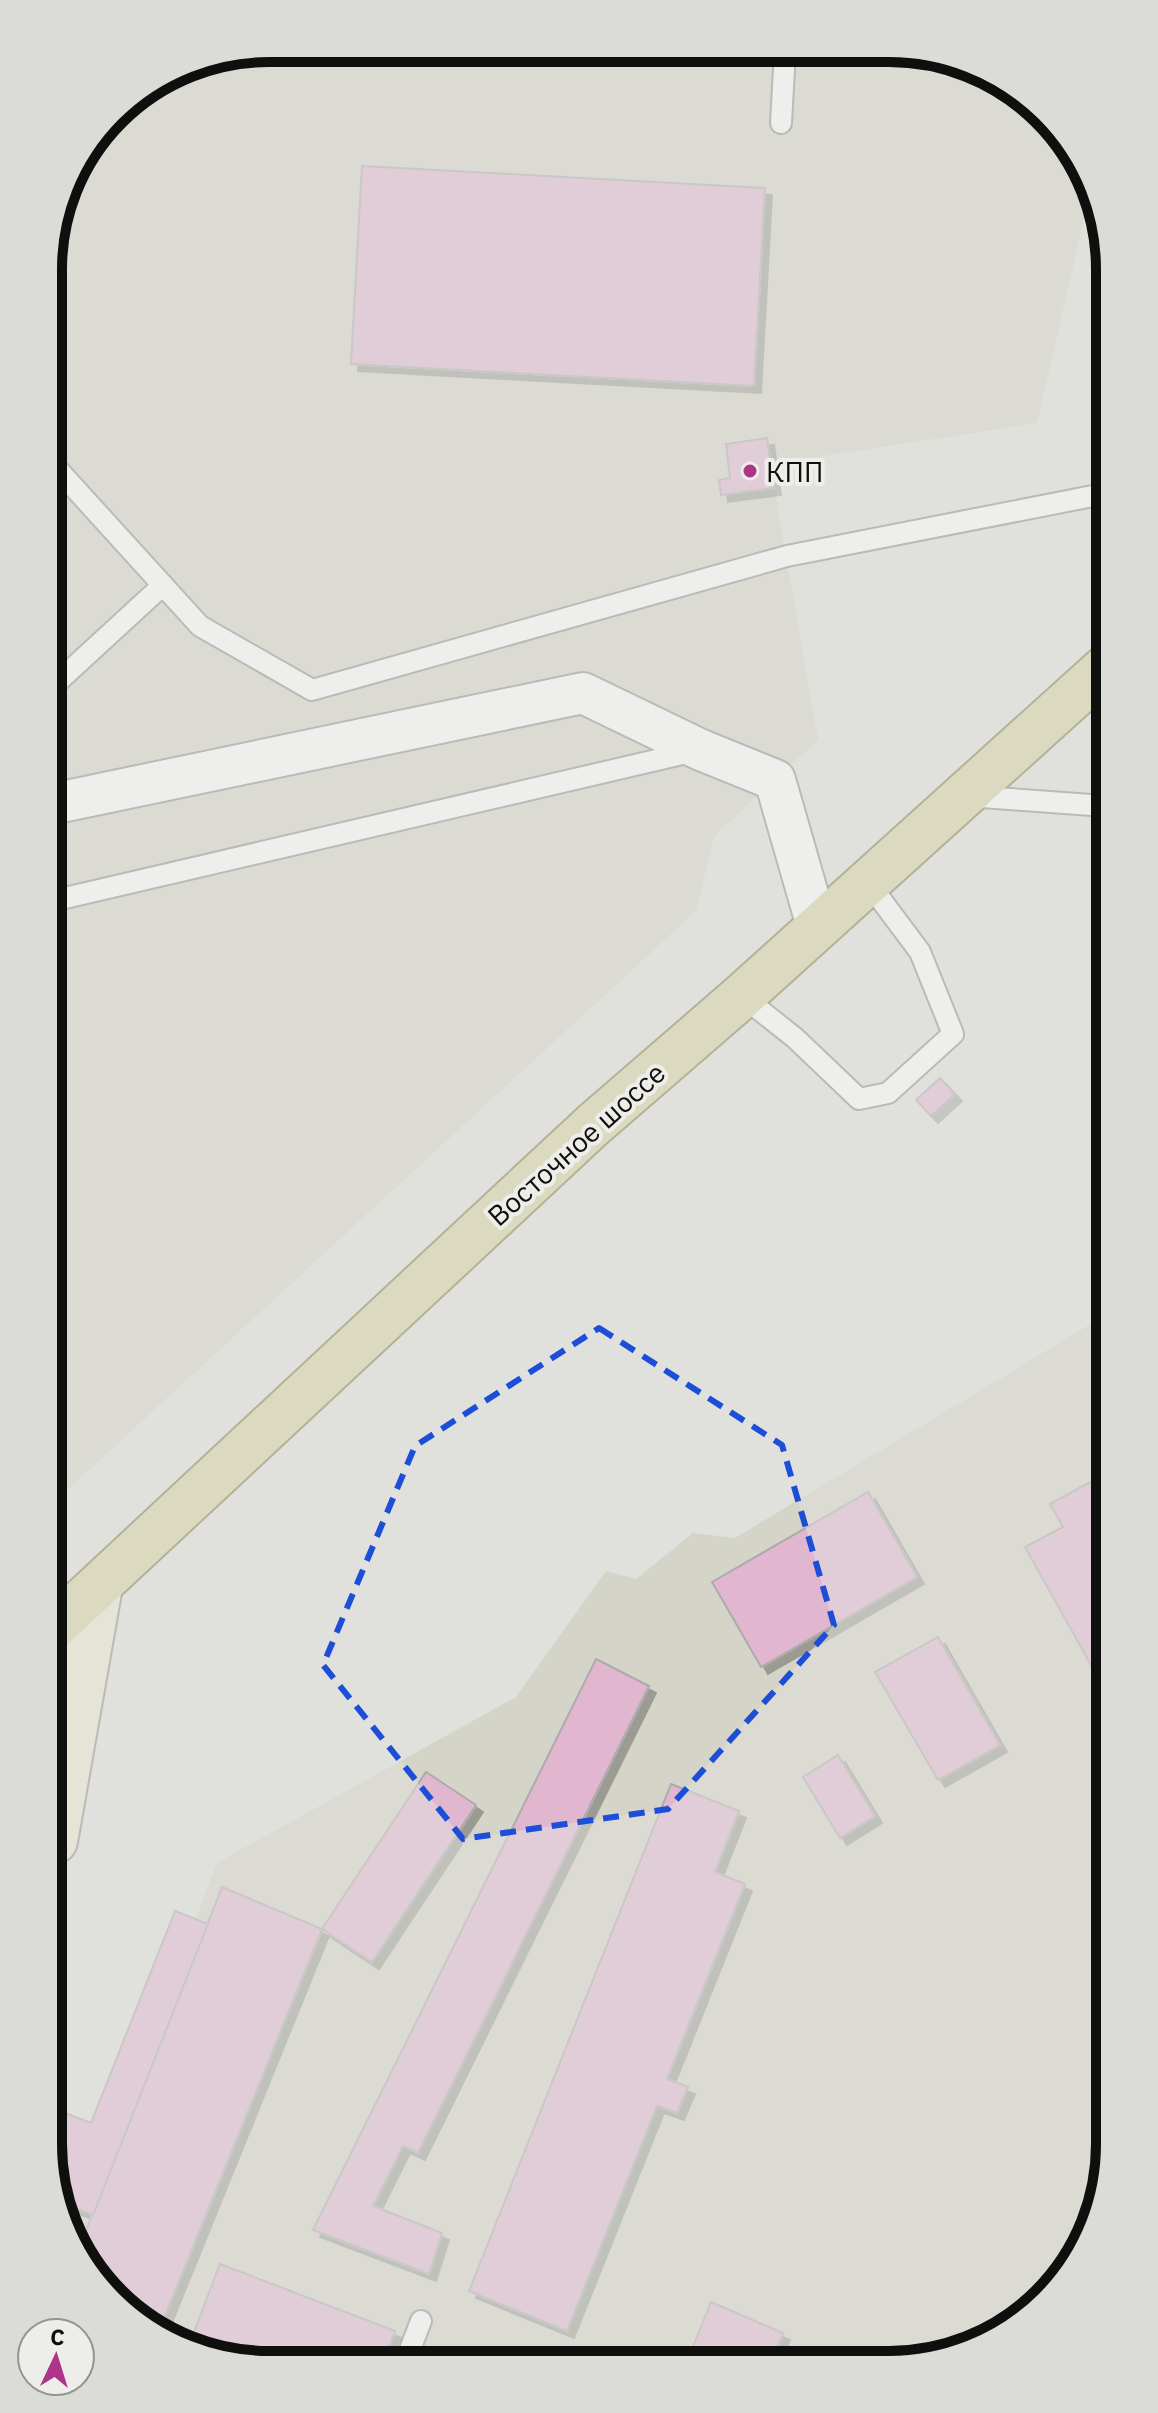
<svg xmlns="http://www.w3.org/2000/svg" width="1158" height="2413" font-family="'IBM Plex Sans',sans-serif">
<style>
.built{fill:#d5d4c9}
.building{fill:#e1b7d0;stroke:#aeaaac;stroke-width:2;filter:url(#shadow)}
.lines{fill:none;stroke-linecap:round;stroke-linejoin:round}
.lane-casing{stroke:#8d8d8a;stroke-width:24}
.street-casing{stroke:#8d8d8a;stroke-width:44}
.secondary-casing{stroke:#8d8d8a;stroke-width:48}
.primary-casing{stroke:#7f7b42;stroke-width:48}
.lane{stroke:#fff;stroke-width:20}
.street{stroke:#fff;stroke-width:40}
.secondary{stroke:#ebe9cf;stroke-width:44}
.primary{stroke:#d6d39f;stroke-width:44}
.marked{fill:none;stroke:#1d4ed8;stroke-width:6;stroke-dasharray:16 10;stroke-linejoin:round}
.poi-dot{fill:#ad3488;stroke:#edede9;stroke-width:3}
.labels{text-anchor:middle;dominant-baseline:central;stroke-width:8;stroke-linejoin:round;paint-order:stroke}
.poi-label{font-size:28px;fill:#0f0f0d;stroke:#edede9;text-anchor:start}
.street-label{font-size:28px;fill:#0f0f0d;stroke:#edede9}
.rim{fill:none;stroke:#0f0f0d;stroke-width:10}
</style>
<defs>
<filter id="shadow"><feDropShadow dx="7" dy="7" stdDeviation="0" flood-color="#0004"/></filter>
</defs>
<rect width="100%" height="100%" fill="#e0e0dc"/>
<g class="built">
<path d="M 269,48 L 932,52 L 1035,103 L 1090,192 L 1037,423 L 770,464 L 818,740 L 714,836 L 696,911 L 54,1502 L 50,240 L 71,171 L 123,103 L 185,65 Z"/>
<path d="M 1106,1315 L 1109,2159 L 1093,2229 L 1056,2289 L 947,2357 L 226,2361 L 123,2310 L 56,2202 L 55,2109 L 92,2122 L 175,1911 L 196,1918 L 217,1863 L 516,1697 L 606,1571 L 636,1579 L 693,1533 L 735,1538 Z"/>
</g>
<g class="building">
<path d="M 362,166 L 765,188 L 754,386 L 351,364 Z"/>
<path d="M 767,438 L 774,488 L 721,495 L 719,480 L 730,478 L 726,444 Z"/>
<path d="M 940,1078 L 955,1094 L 931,1116 L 916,1100 Z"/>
<path d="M 1107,1473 L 1108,1691 L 1106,1692 L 1025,1547 L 1063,1527 L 1050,1504 Z"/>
<path d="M 868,1492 L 917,1577 L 761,1667 L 712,1582 Z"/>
<path d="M 938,1637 L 1000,1745 L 938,1780 L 875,1672 Z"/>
<path d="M 596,1659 L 649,1686 L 418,2153 L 403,2146 L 373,2206 L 442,2233 L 429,2274 L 313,2230 Z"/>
<path d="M 838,1755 L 875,1816 L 840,1838 L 803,1777 Z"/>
<path d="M 426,1772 L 476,1805 L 372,1962 L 322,1929 Z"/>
<path d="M 671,1784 L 739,1811 L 715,1872 L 745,1884 L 667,2079 L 688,2087 L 677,2113 L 657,2106 L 567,2331 L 469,2291 Z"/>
<path d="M 222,1887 L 322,1929 L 160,2328 L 123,2310 L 81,2243 Z"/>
<path d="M 175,1911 L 208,1924 L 93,2215 L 56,2201 L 55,2109 L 91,2123 Z"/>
<path d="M 220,2264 L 395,2331 L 384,2360 L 226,2361 L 190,2343 Z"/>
<path d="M 711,2302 L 783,2333 L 773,2358 L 688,2359 Z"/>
</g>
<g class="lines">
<defs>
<g id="lane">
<path d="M 781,123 L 785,51"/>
<path d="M 50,461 L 200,626 L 312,690 L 787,556 L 1103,494"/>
<path d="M 51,688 L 163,585"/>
<path d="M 969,796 L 1105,806"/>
<path d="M 52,901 L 695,751"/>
<path d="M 742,996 L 795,1038 L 859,1099 L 888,1093 L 953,1034 L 920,952 L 867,881"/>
<path d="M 406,2360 L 421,2321"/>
</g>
<path id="street" d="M 52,804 L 583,693 L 701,750 L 775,780 L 817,926"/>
<path id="secondary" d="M 55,1841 L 100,1586"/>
<path id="primary" d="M 54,1627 L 593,1125 L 742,996 L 1104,669"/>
</defs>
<use href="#lane" class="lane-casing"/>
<use href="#street" class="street-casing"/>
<use href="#secondary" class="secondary-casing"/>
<use href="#primary" class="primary-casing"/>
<use href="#lane" class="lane"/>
<use href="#street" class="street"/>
<use href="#secondary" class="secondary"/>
<use href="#primary" class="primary"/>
</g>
<path d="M0 0H1158V2413H0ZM 599,1328 L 782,1445 L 834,1625 L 668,1809 L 463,1839 L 323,1665 L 415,1446 Z" fill="#e0e0dc" fill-opacity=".55" fill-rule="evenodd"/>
<path class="marked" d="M 599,1328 L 782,1445 L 834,1625 L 668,1809 L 463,1839 L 323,1665 L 415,1446 Z"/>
<circle class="poi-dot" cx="750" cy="471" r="8"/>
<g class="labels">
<g class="poi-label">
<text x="766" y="471">КПП</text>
</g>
<g class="street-label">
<text transform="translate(576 1144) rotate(-42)">Восточное шоссе</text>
</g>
</g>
<path d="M0 0H1158V2413H0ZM269 62H889A207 207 0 0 1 1096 269V2144A207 207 0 0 1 889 2351H269A207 207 0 0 1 62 2144V269A207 207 0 0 1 269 62Z" fill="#dbdbd7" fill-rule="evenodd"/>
<path class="rim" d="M269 62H889A207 207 0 0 1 1096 269V2144A207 207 0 0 1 889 2351H269A207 207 0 0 1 62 2144V269A207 207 0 0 1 269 62Z"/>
<g transform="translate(56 2357) rotate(4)"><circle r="38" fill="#edede9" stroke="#949491" stroke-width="2"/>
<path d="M0-6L14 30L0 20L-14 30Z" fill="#ad3488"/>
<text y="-12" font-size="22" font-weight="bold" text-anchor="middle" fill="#0f0f0d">С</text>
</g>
</svg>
